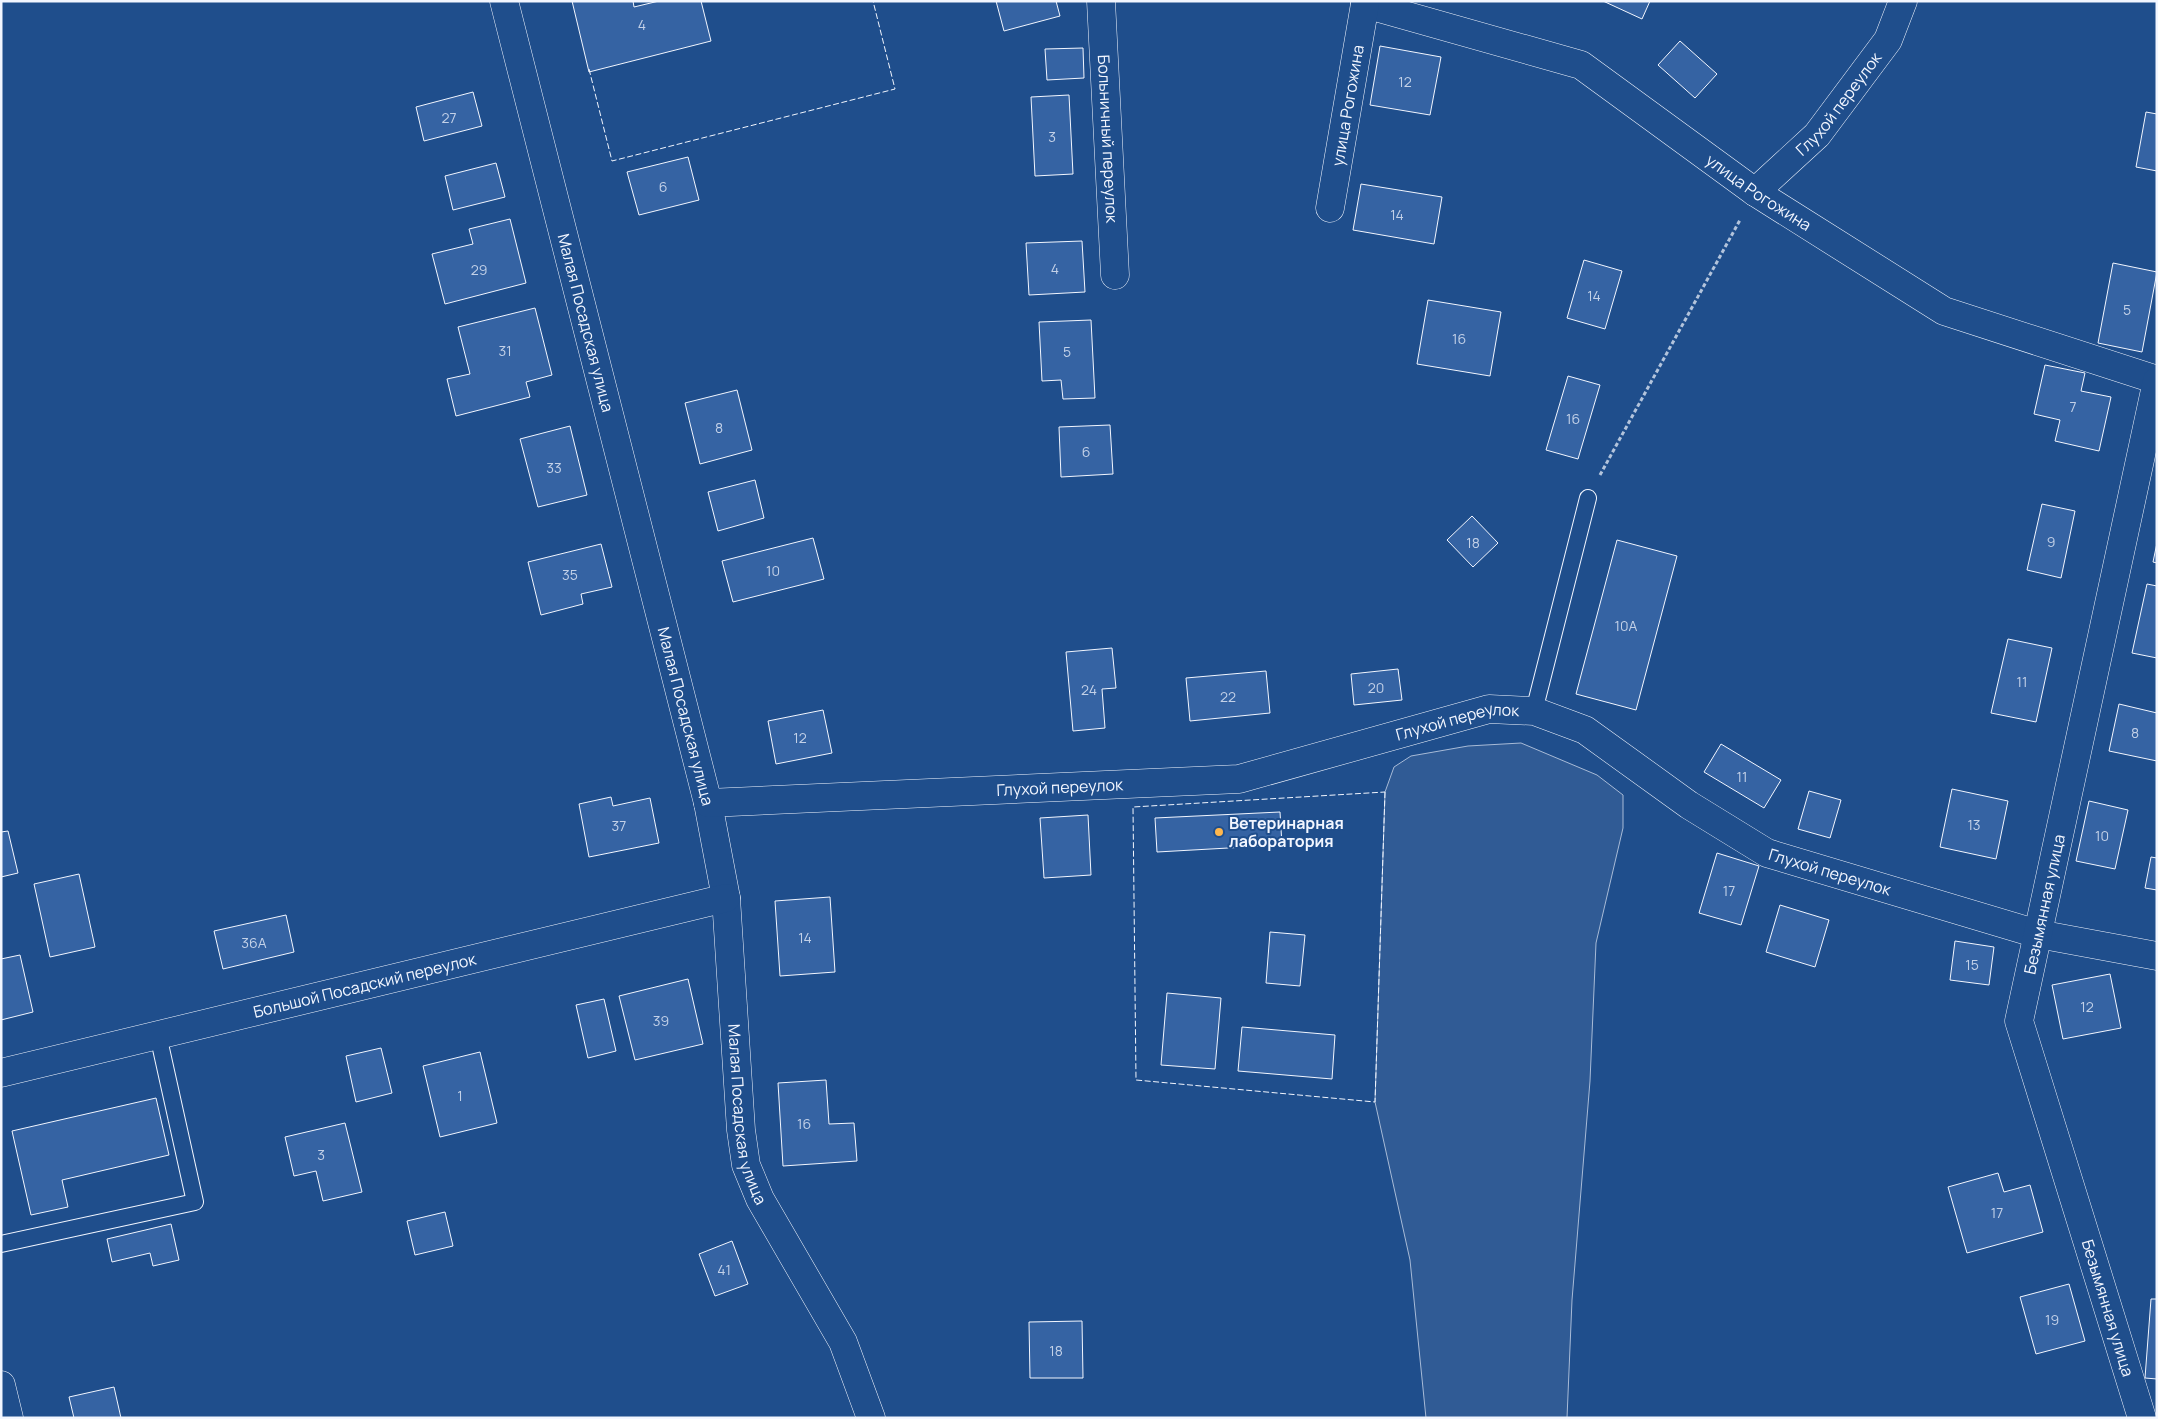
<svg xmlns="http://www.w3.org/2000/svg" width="2158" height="1419" font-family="Manrope,sans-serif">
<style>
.built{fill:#305b95;stroke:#a8bbd7}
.building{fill:#3563a3;stroke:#f2f6ff}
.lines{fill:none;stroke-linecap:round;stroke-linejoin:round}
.service-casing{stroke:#f2f6ff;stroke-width:18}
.minor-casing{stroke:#f2f6ff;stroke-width:29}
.path{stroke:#b3c4dc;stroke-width:3;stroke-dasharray:4 2.5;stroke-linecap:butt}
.service{stroke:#1f4e8c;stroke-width:16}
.minor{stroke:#1f4e8c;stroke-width:28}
.fence{stroke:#f2f6ff;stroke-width:1;stroke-dasharray:6 2.5;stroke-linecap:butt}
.poi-dot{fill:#ffb74d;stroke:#1f4e8c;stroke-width:2}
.labels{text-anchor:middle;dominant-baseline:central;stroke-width:4;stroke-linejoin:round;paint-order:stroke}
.number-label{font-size:14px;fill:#c3d1e8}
.street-label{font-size:16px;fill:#f2f6ff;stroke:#1f4e8c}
.poi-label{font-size:16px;font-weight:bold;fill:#f2f6ff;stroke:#1f4e8c;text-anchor:start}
</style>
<rect width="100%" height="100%" fill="#1f4e8c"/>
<path class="built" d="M 1521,743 L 1597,775 L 1623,795 L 1623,828 L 1596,943 L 1590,1081 L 1572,1300 L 1567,1418 L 1426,1418 L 1410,1260 L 1375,1102 L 1385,792 L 1394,767 L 1411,756 L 1468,746 Z"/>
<g class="building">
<path d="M 572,1 L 633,1 L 634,7 L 659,1 L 701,1 L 711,41 L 589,72 Z"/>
<path d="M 996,1 L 1056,1 L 1060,16 L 1004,31 Z"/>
<path d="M 1603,1 L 1650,1 L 1642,19 Z"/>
<path d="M 1680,41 L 1717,74 L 1695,98 L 1658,65 Z"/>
<path d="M 1380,46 L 1441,57 L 1430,115 L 1370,105 Z"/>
<path d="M 1083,48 L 1084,78 L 1047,80 L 1045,49 Z"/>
<path d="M 473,92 L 482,126 L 424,141 L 416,107 Z"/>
<path d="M 1069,95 L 1073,174 L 1035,176 L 1031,97 Z"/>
<path d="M 2146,112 L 2157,114 L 2157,171 L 2136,167 Z"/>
<path d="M 688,157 L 699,200 L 639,215 L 627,172 Z"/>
<path d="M 496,163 L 505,197 L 453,210 L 445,176 Z"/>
<path d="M 1361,184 L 1442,197 L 1434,244 L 1353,230 Z"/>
<path d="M 510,219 L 526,283 L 445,304 L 432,254 L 473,244 L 469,229 Z"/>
<path d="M 1082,241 L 1085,292 L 1029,295 L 1026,243 Z"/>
<path d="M 1584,260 L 1622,271 L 1605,329 L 1567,318 Z"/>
<path d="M 2113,263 L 2157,272 L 2142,352 L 2098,343 Z"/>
<path d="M 1428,300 L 1501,312 L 1490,376 L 1417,364 Z"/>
<path d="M 535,308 L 552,375 L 526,382 L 530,397 L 456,416 L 447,379 L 470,374 L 458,327 Z"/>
<path d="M 1091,320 L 1095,398 L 1063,399 L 1061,380 L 1042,381 L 1039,322 Z"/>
<path d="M 2045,365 L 2085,373 L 2081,391 L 2111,397 L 2099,451 L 2055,441 L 2060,420 L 2034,414 Z"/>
<path d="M 1568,376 L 1600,385 L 1578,459 L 1546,450 Z"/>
<path d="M 737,390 L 752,450 L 700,464 L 685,403 Z"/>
<path d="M 1110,425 L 1113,474 L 1061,477 L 1059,427 Z"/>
<path d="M 570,426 L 587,495 L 538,507 L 520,439 Z"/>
<path d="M 755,480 L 764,518 L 718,531 L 708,492 Z"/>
<path d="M 2042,504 L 2075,511 L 2061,578 L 2027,570 Z"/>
<path d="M 1472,516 L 1498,543 L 1473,567 L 1447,540 Z"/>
<path d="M 813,538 L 824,579 L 733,602 L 722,561 Z"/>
<path d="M 1617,540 L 1677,556 L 1636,710 L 1576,694 Z"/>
<path d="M 2157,543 L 2157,563 L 2153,562 Z"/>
<path d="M 601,544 L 612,587 L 581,594 L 583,604 L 541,615 L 528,562 Z"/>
<path d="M 2147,584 L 2157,586 L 2157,658 L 2132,653 Z"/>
<path d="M 2008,639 L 2052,648 L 2036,722 L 1991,713 Z"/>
<path d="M 1112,648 L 1116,688 L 1102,689 L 1105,728 L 1073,731 L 1066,652 Z"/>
<path d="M 1398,669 L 1402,700 L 1354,705 L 1351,674 Z"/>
<path d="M 1266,671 L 1270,713 L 1190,721 L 1186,678 Z"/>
<path d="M 2119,704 L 2157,713 L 2157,761 L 2109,751 Z"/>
<path d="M 823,710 L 832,753 L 776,764 L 768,721 Z"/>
<path d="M 1721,744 L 1781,780 L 1764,808 L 1704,772 Z"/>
<path d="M 1952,789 L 2008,801 L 1996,859 L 1940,847 Z"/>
<path d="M 1809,791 L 1841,800 L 1830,838 L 1798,829 Z"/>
<path d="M 611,797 L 613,806 L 650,798 L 659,843 L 589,857 L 579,804 Z"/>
<path d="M 2089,801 L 2128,810 L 2115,869 L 2076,861 Z"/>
<path d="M 1280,812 L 1282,845 L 1157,852 L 1155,818 Z"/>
<path d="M 1088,815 L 1091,875 L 1044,878 L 1040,818 Z"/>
<path d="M 8,831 L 18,873 L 1,877 L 1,832 Z"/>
<path d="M 1717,853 L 1759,866 L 1741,925 L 1699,913 Z"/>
<path d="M 2151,857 L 2157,858 L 2157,890 L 2145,888 Z"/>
<path d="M 79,874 L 95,947 L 50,957 L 34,884 Z"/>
<path d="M 830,897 L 835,972 L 780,976 L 775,901 Z"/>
<path d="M 1780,905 L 1829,920 L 1815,967 L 1766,952 Z"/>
<path d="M 286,915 L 294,952 L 223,969 L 214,931 Z"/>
<path d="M 1270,932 L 1305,935 L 1300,986 L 1266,983 Z"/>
<path d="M 1955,941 L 1994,947 L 1989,985 L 1950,980 Z"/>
<path d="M 20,955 L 33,1012 L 1,1020 L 1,959 Z"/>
<path d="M 2110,974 L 2121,1028 L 2063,1039 L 2052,985 Z"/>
<path d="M 688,979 L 703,1044 L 635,1060 L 619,996 Z"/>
<path d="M 1167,993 L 1221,998 L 1215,1069 L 1161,1065 Z"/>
<path d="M 604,999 L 616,1051 L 588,1058 L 576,1005 Z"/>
<path d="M 1242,1027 L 1335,1035 L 1332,1079 L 1238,1071 Z"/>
<path d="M 381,1048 L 392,1093 L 356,1102 L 346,1056 Z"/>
<path d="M 480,1052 L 497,1123 L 440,1137 L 423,1066 Z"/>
<path d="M 826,1080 L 829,1124 L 854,1123 L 857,1161 L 783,1166 L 778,1083 Z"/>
<path d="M 156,1098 L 169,1155 L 62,1180 L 68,1207 L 31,1215 L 12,1131 Z"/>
<path d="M 345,1123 L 362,1192 L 323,1201 L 316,1171 L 294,1176 L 285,1137 Z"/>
<path d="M 1998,1173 L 2004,1192 L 2030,1185 L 2043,1232 L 1967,1253 L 1948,1187 Z"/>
<path d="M 445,1212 L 453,1246 L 415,1255 L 407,1221 Z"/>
<path d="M 171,1224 L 179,1260 L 153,1266 L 150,1253 L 112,1262 L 107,1239 Z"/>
<path d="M 732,1241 L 748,1284 L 715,1296 L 699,1254 Z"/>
<path d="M 2069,1284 L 2085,1341 L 2036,1354 L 2020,1297 Z"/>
<path d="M 2151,1299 L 2157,1299 L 2157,1379 L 2145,1378 Z"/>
<path d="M 1082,1321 L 1083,1378 L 1030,1378 L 1029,1322 Z"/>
<path d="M 114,1387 L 121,1418 L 74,1418 L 69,1397 Z"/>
</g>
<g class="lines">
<defs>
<g id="service">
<path d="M 1534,711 L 1588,498"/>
<path d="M 1,1244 L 195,1202 L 158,1035"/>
</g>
<g id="minor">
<path id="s1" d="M 504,1 L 708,803 L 726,898 L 741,1130 L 746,1165 L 760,1199 L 843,1342 L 871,1418"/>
<path id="s2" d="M 1101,1 L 1115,275"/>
<path id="s3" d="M 1365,1 L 1365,4 L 1581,65 L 1755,192 L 1944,311 L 2157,380"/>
<path id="s4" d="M 1755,192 L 1817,135 L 1888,40 L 1903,1"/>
<path id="s5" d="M 1330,208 L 1365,4"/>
<path id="s6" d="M 708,803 L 1239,779 L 1489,709 L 1534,711 L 1585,730 L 1689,805 L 1767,853 L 2038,934 L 2157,956"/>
<path id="s7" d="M 1,1073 L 726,898"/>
<path d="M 1,1385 L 9,1418"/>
<path id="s8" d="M 2142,1418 L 2019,1021 L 2157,381"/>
</g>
</defs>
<use href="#service" class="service-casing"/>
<use href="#minor" class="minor-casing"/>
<path class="path" d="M 1600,475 L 1740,220"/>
<use href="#service" class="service"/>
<use href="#minor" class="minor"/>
<g class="fence">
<path d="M 589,69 L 612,161 L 895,89 L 873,1"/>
<path d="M 1385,792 L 1375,1102 L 1136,1080 L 1133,807 Z"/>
</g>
</g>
<circle class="poi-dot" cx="1219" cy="832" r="5"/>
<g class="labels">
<g class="number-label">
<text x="642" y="24">4</text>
<text x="1405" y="81">12</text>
<text x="449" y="117">27</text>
<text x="1052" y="136">3</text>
<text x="663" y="186">6</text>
<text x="1397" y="214">14</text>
<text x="1055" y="268">4</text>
<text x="479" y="269">29</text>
<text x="1594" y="295">14</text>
<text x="2127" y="309">5</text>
<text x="1459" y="338">16</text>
<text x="505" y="350">31</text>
<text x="1067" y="351">5</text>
<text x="2073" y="406">7</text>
<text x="1573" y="418">16</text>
<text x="719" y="427">8</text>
<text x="1086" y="451">6</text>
<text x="554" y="467">33</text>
<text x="2051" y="541">9</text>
<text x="1473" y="542">18</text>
<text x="773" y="570">10</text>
<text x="570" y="574">35</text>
<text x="1626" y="625">10А</text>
<text x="2022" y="681">11</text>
<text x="1376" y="687">20</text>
<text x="1089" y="689">24</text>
<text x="1228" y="696">22</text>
<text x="2135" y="732">8</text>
<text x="800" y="737">12</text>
<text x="1742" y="776">11</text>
<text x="1974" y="824">13</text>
<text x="619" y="825">37</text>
<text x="2102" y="835">10</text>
<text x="1729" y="890">17</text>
<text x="805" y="937">14</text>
<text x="254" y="942">36А</text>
<text x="1972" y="964">15</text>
<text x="2087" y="1006">12</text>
<text x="661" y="1020">39</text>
<text x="460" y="1095">1</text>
<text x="804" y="1123">16</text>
<text x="321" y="1154">3</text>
<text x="1997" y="1212">17</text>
<text x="724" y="1269">41</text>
<text x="2052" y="1319">19</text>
<text x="1056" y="1350">18</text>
</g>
<g class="street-label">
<text stroke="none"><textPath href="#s4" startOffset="122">Глухой переулок</textPath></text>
<text stroke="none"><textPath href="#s5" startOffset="104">улица Рогожина</textPath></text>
<text stroke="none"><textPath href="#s2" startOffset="138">Больничный переулок</textPath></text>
<text stroke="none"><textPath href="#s3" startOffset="446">улица Рогожина</textPath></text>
<text stroke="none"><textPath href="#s1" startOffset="332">Малая Посадская улица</textPath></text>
<text stroke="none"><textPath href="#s1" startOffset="738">Малая Посадская улица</textPath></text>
<text stroke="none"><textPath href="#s6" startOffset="758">Глухой переулок</textPath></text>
<text stroke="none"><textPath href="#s6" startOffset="352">Глухой переулок</textPath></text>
<text stroke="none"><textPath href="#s6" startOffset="1176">Глухой переулок</textPath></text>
<text stroke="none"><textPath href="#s8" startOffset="535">Безымянная улица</textPath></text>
<text stroke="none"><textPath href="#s7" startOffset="374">Большой Посадский переулок</textPath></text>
<text stroke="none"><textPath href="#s1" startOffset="1142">Малая Посадская улица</textPath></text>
<text transform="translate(2108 1308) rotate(73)">Безымянная улица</text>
</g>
<g class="poi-label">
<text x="1229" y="823">Ветеринарная<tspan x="1229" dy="18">лаборатория</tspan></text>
</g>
</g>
<rect width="2158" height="1419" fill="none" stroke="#f2f6ff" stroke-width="5"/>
</svg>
